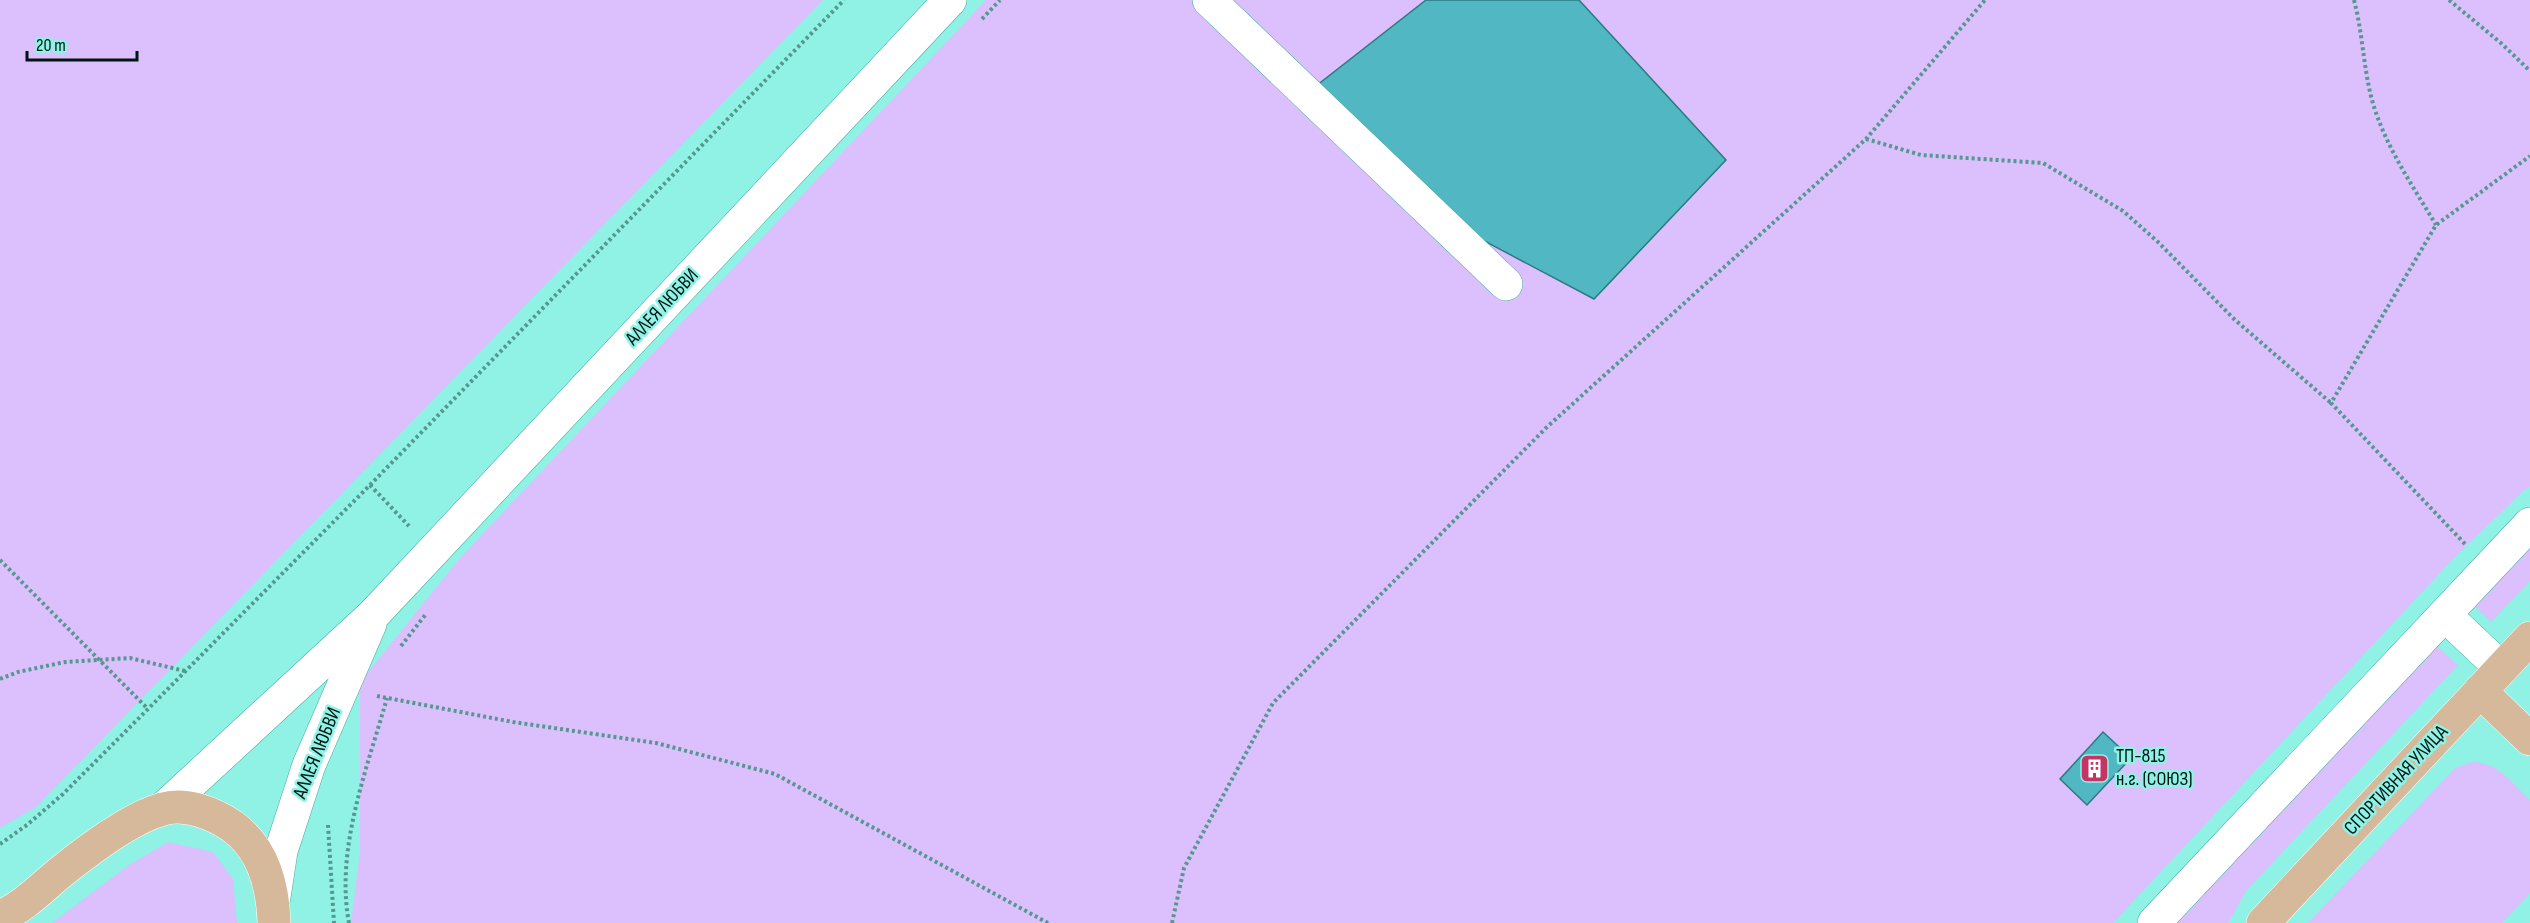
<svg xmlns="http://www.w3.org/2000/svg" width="2530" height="923" font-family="'Sofia Sans Condensed',sans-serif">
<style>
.green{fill:#dcbffd}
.building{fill:#51b7c3;stroke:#2b7a82;stroke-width:1.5}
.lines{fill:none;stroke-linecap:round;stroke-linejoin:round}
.minor-casing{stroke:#44aa9f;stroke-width:34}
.major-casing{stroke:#fff;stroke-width:34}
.path{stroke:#55988f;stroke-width:4;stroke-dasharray:3 3;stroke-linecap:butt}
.minor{stroke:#fff;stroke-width:33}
.major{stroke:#d6b89a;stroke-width:33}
.labels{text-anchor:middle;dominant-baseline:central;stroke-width:5;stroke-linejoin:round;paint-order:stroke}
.street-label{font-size:20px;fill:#011512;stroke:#8ff2e5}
.poi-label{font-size:20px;fill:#011512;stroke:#8ff2e5;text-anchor:start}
</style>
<rect width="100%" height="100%" fill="#8ff2e5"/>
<g class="green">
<path d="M 0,0 L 823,0 L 36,807 L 0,828 Z"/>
<path d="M 986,0 L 2530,0 L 2530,487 L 2524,490 L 2453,559 L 2113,923 L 351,923 L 360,852 L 360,682 L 460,558 Z"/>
<path d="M 2530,539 L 2530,581 L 2491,622 L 2470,602 Z"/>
<path d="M 2430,640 L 2458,665 L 2246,891 L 2230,920 L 2227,923 L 2166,923 Z"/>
<path d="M 2472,762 C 2498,762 2512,783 2530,800 L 2530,893 L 2502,923 L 2308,923 L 2455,768 Z"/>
<path d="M 168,842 L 213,852 L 233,879 L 237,923 L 52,923 L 129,865 Z"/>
</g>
<g class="building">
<path d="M 1426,0 L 1579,0 L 1726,160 L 1594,299 L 1473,235 L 1307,93 Z"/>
<path d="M 2103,732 L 2131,758 L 2087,805 L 2060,779 Z"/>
</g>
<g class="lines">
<defs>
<g id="minor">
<path d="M 1209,0 L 1506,284"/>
<path d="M 2445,615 L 2501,668"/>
<path d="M 164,808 L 374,614 L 950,0"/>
<path d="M 274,897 L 281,851 L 309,765 L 370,624"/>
<path d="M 2154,923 L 2530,524"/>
</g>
<g id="major">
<path d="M 2480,691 L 2530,739"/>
<path d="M 0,917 C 25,906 41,888 62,871 C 87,851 132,817 163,809 C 186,802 214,814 232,826 C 264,849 273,886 274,923"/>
<path d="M 2263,923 L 2530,638"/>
</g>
</defs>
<use href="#minor" class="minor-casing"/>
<use href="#major" class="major-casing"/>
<g class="path">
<path d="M 2354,0 C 2362,30 2363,61 2370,92 C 2381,140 2411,183 2436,225"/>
<path d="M 2449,0 L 2502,44 L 2530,71"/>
<path d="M 982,19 L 1000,0"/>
<path d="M 1866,139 L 1921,155 L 2043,163 L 2123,211 L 2158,242 L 2234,319 L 2331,403"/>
<path d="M 370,485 L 409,526"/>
<path d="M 2465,544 L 2331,403 L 2436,225 L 2530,156"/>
<path d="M 0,560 L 148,709"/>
<path d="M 401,646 L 426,614"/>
<path d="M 0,679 L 18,672 L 65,662 L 130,658 L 185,671"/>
<path d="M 377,696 L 513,722 L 656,743 L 775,774 L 1048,923"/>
<path d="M 328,825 L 334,923"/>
<path d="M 0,844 L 27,825 L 63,794 L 148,709 L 370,485 L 844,0"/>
<path d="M 349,923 C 335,849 367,769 387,698"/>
<path d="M 1172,923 L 1184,868 L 1273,703 L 1547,427 L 1866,139 L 1985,0"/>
</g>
<use href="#minor" class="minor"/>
<use href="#major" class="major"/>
</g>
<defs>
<symbol id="building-square" viewBox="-11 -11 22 22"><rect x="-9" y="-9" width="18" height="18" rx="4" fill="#c33564" stroke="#8ff2e5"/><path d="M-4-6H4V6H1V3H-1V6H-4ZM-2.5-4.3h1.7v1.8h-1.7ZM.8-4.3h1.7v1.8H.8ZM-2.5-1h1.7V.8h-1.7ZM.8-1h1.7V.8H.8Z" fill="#fff"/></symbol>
</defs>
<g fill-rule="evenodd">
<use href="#building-square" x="2078" y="752" width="33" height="33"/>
</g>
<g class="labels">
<g class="street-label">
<text transform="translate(662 307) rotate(-47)">АЛЛЕЯ ЛЮБВИ</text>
<text transform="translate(317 753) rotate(-68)">АЛЛЕЯ ЛЮБВИ</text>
<text transform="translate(2396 780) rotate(-47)">СПОРТИВНАЯ УЛИЦА</text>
</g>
<g class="poi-label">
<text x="2116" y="756">ТП-815<tspan x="2116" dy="23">н.г. (СОЮЗ)</tspan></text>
</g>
</g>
<path d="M27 51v9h110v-9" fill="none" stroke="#011512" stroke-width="3"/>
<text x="36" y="51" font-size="18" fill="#011512" stroke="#8ff2e5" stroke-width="4.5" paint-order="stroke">20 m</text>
</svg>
